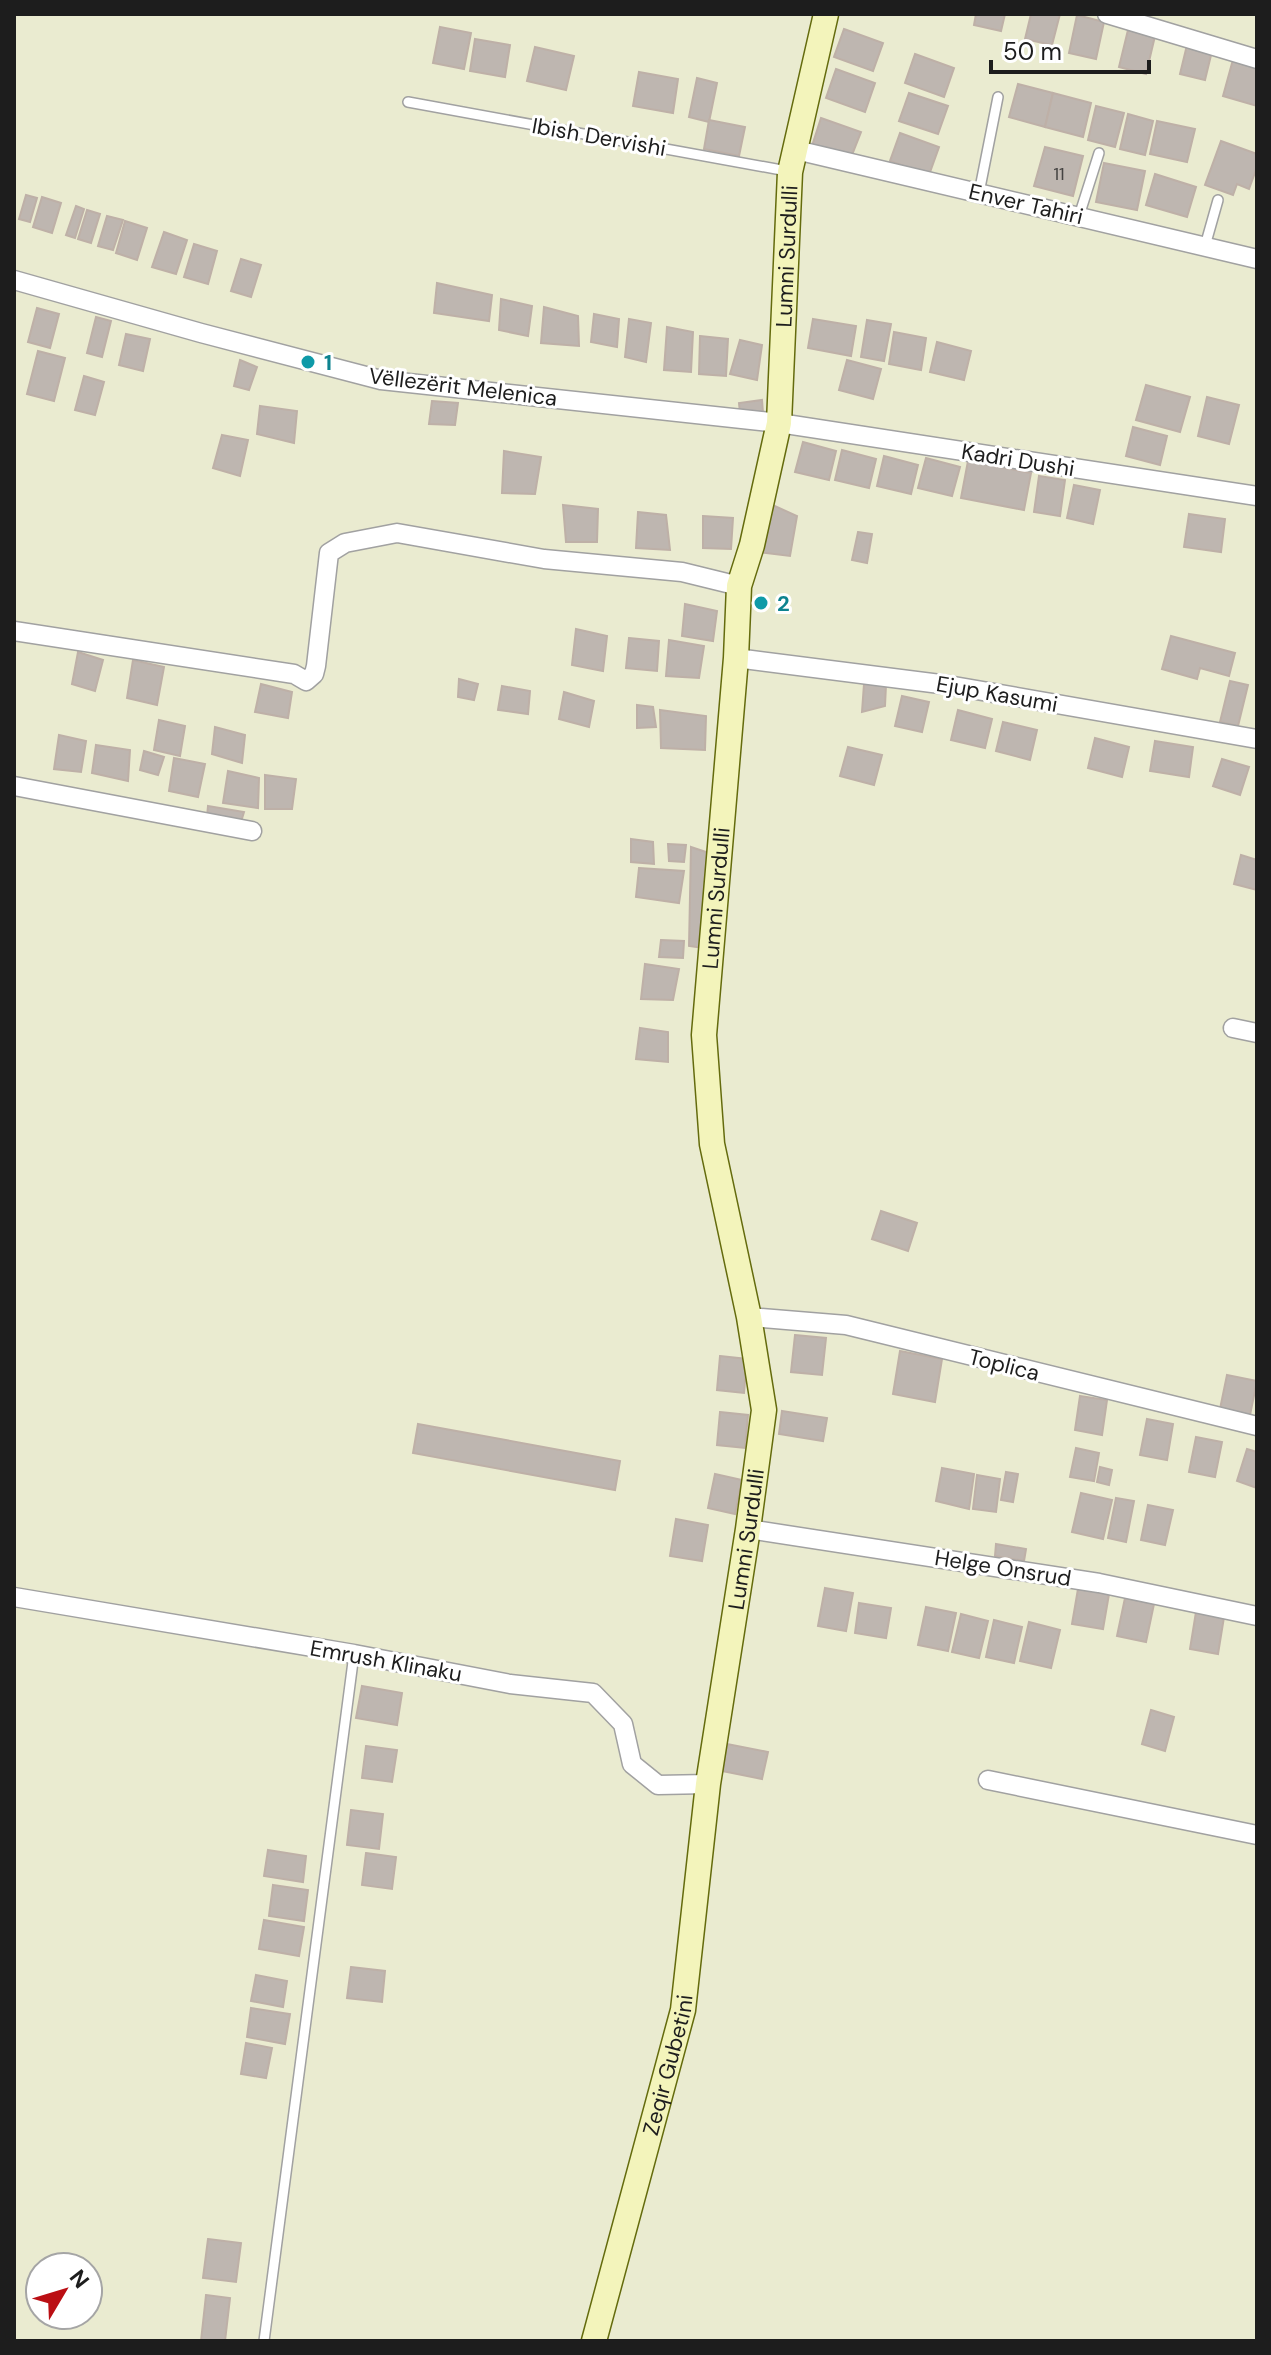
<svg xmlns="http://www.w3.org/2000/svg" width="1271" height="2355" font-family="'DM Sans',sans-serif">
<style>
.farmland{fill:#eaebd0;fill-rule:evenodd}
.building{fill:#beb6b0;stroke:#beb0a7;stroke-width:2}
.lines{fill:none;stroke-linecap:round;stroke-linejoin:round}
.lane-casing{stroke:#a1a1a1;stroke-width:12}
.street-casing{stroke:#a1a1a1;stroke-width:21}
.secondary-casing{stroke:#646b0d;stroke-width:27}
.lane{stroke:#fff;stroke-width:9}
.street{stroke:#fff;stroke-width:18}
.secondary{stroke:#f3f4bb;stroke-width:24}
.culture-dot{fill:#0f9aa8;stroke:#fff;stroke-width:3}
.labels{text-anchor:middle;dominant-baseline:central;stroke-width:6;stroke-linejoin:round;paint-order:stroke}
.number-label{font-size:18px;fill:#454342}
.street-label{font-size:22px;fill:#1d1d1d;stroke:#fff}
.culture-label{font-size:22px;font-weight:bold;fill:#0d838f;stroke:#fff;text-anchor:start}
</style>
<rect width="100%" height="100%" fill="#edeae4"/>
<path class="farmland" d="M 14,14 L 1257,14 L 1257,2341 L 14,2341 ZM 40,2267 L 88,2267 L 88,2315 L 40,2315 Z"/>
<g class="building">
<path d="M 976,14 L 1005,14 L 1001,31 L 974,25 Z"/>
<path d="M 1031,14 L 1060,14 L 1052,45 L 1025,39 Z"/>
<path d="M 1077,15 L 1104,22 L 1096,59 L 1069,53 Z"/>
<path d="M 440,27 L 471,33 L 464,69 L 433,63 Z"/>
<path d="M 844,29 L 883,43 L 873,71 L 834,57 Z"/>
<path d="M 1128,30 L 1155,36 L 1146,74 L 1119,67 Z"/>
<path d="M 475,39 L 510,45 L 505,77 L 470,71 Z"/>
<path d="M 1187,45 L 1212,51 L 1205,80 L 1180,74 Z"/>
<path d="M 535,47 L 574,56 L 566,90 L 527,81 Z"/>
<path d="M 915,54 L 954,68 L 944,97 L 905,83 Z"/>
<path d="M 1234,56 L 1257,63 L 1257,106 L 1223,96 Z"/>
<path d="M 836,69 L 875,83 L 865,112 L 826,98 Z"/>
<path d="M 639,72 L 678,79 L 673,113 L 633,106 Z"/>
<path d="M 697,78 L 717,83 L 709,122 L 689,117 Z"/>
<path d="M 1018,84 L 1053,93 L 1045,127 L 1009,117 Z"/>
<path d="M 909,93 L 948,106 L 938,134 L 899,121 Z"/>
<path d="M 1053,93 L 1091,103 L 1083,137 L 1045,127 Z"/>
<path d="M 1096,106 L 1124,113 L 1115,147 L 1088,140 Z"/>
<path d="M 1128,114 L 1153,121 L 1145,155 L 1120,149 Z"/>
<path d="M 821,118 L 861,132 L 850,160 L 812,146 Z"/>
<path d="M 709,120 L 745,127 L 739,156 L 704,149 Z"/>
<path d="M 1157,121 L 1195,129 L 1187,162 L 1150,154 Z"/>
<path d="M 900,133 L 939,147 L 929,175 L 890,161 Z"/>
<path d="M 1221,141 L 1257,154 L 1257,167 L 1249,189 L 1237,184 L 1233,195 L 1205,185 Z"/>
<path d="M 1045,147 L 1083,156 L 1073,196 L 1034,186 Z"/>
<path d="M 1104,163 L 1145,171 L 1137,210 L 1096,202 Z"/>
<path d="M 1155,174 L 1196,187 L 1187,217 L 1146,205 Z"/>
<path d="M 26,195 L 37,198 L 30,222 L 19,219 Z"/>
<path d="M 42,197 L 61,203 L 52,233 L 33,227 Z"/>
<path d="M 76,206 L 84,209 L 75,238 L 66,235 Z"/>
<path d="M 87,210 L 100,214 L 91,243 L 78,239 Z"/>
<path d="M 107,216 L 123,220 L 113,250 L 98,246 Z"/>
<path d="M 125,221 L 147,228 L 137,260 L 116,253 Z"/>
<path d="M 164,232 L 187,240 L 176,274 L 152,267 Z"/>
<path d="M 194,244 L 217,251 L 208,284 L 184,277 Z"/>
<path d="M 241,259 L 261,265 L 251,297 L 231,291 Z"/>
<path d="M 437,283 L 492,295 L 489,321 L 434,313 Z"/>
<path d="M 501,299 L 532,306 L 528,336 L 499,330 Z"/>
<path d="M 544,307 L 578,316 L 579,346 L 541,343 Z"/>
<path d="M 37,308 L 59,314 L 50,348 L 28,342 Z"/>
<path d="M 594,314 L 619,319 L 617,347 L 591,342 Z"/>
<path d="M 96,317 L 111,321 L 102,357 L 87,353 Z"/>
<path d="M 629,319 L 651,323 L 646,362 L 625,357 Z"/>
<path d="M 813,319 L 856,326 L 851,356 L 808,348 Z"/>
<path d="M 867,320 L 891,324 L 884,361 L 861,357 Z"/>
<path d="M 667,327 L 693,332 L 691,372 L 664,370 Z"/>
<path d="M 894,332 L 926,338 L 921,370 L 889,364 Z"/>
<path d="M 126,334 L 150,339 L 143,371 L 119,365 Z"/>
<path d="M 700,336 L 728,339 L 726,376 L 699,374 Z"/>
<path d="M 740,340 L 762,345 L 757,380 L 730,374 Z"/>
<path d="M 937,342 L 971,351 L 964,380 L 930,372 Z"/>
<path d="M 38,351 L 65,358 L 54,401 L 27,394 Z"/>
<path d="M 240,360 L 257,367 L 249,390 L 234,386 Z"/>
<path d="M 847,360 L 881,369 L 873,399 L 839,390 Z"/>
<path d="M 84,376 L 104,382 L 95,415 L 75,410 Z"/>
<path d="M 1146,385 L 1190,397 L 1180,432 L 1136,420 Z"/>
<path d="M 1207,397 L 1239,405 L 1229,444 L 1198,436 Z"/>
<path d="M 762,400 L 763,413 L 740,413 L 739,403 Z"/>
<path d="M 432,401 L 458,403 L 455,425 L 429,424 Z"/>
<path d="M 260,406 L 297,411 L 294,443 L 257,434 Z"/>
<path d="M 1133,427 L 1167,436 L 1160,465 L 1126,456 Z"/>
<path d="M 222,435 L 248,440 L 240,476 L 213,468 Z"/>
<path d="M 803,442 L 836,451 L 829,480 L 795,472 Z"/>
<path d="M 842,450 L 876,459 L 869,488 L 835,480 Z"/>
<path d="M 504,451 L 541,457 L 535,494 L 502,493 Z"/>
<path d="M 884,456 L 918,465 L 911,494 L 877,486 Z"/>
<path d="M 926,458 L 960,467 L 952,496 L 918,488 Z"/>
<path d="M 968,461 L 1031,473 L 1024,510 L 961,498 Z"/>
<path d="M 1039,476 L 1065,480 L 1060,516 L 1034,512 Z"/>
<path d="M 1074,485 L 1100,490 L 1093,524 L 1067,518 Z"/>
<path d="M 768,503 L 797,516 L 790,556 L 759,552 Z"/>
<path d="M 563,505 L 598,509 L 597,542 L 566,542 Z"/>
<path d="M 638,512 L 666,515 L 670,550 L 636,548 Z"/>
<path d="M 1189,514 L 1225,519 L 1221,552 L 1184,547 Z"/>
<path d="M 703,516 L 733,518 L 731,549 L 703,548 Z"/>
<path d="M 858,532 L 872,534 L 867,563 L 852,560 Z"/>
<path d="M 685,604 L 717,611 L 713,641 L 682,636 Z"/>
<path d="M 576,629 L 607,636 L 603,671 L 572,665 Z"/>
<path d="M 1171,636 L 1235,653 L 1229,676 L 1200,668 L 1197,679 L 1162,669 Z"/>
<path d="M 629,638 L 659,641 L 657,671 L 626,668 Z"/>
<path d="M 669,640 L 704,646 L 699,678 L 666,676 Z"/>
<path d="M 78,652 L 103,660 L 95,691 L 72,684 Z"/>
<path d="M 133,660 L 164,667 L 157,705 L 127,698 Z"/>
<path d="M 459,679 L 478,684 L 474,700 L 458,697 Z"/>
<path d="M 1230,681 L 1248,685 L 1238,726 L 1220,722 Z"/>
<path d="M 261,684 L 292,692 L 288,718 L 255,712 Z"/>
<path d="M 864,684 L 886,685 L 885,706 L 862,712 Z"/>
<path d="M 502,686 L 530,691 L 528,714 L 498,710 Z"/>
<path d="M 564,692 L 594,701 L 589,727 L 559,719 Z"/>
<path d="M 902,696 L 929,702 L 922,732 L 895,726 Z"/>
<path d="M 637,705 L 653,707 L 656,727 L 637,728 Z"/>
<path d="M 660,710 L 706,716 L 705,750 L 661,748 Z"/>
<path d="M 958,710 L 992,719 L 985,748 L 951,740 Z"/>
<path d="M 159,720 L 185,726 L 180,756 L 154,750 Z"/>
<path d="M 1003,722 L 1037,730 L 1030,760 L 996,751 Z"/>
<path d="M 215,727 L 245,735 L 242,763 L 212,754 Z"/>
<path d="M 59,735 L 86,741 L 81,772 L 54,769 Z"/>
<path d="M 1095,738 L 1129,747 L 1122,777 L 1088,768 Z"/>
<path d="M 1155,741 L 1193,747 L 1189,777 L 1150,771 Z"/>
<path d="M 96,745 L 130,750 L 128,781 L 92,773 Z"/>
<path d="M 848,747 L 882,755 L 874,785 L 840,776 Z"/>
<path d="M 144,751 L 164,757 L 158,775 L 140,770 Z"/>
<path d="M 174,758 L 205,764 L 198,797 L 169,791 Z"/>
<path d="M 1222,759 L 1249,767 L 1240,795 L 1213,786 Z"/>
<path d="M 228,771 L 259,778 L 258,808 L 223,803 Z"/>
<path d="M 265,775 L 296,779 L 292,809 L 265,809 Z"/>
<path d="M 208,806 L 244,812 L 241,822 L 207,817 Z"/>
<path d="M 631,839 L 653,842 L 654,864 L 631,862 Z"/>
<path d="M 668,844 L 686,845 L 684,862 L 669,861 Z"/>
<path d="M 691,847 L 709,853 L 704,948 L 689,946 Z"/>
<path d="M 1241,855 L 1257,860 L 1257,890 L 1234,884 Z"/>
<path d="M 639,868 L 684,871 L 679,903 L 636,897 Z"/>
<path d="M 661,940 L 684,941 L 683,958 L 659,957 Z"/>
<path d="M 645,964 L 679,969 L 673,1000 L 641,999 Z"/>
<path d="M 640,1028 L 668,1032 L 668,1062 L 636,1059 Z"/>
<path d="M 881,1211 L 917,1223 L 908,1251 L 872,1239 Z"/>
<path d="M 795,1335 L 826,1338 L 822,1375 L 791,1372 Z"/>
<path d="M 900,1351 L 942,1359 L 935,1402 L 893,1394 Z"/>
<path d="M 720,1356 L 747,1359 L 744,1393 L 717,1390 Z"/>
<path d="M 1227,1375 L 1257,1381 L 1250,1415 L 1220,1409 Z"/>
<path d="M 1080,1396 L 1107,1400 L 1102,1435 L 1075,1430 Z"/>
<path d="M 782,1411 L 827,1418 L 823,1441 L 779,1434 Z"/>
<path d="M 720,1412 L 748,1415 L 745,1448 L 717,1445 Z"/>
<path d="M 1147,1419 L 1173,1424 L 1167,1460 L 1140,1455 Z"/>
<path d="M 418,1424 L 620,1461 L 615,1490 L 413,1453 Z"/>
<path d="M 1196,1437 L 1222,1442 L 1215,1477 L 1189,1472 Z"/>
<path d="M 1076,1448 L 1099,1453 L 1094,1481 L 1070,1477 Z"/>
<path d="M 1247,1449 L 1257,1452 L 1257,1488 L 1237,1481 Z"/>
<path d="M 1100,1467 L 1112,1470 L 1109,1485 L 1097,1482 Z"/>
<path d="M 942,1468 L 974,1474 L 969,1509 L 936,1501 Z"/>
<path d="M 1006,1472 L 1018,1474 L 1013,1502 L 1001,1500 Z"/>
<path d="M 715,1474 L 742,1480 L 735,1514 L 708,1508 Z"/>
<path d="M 977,1475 L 1000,1479 L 996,1512 L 973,1509 Z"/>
<path d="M 1081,1493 L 1112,1500 L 1103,1539 L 1072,1532 Z"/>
<path d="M 1116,1498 L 1134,1501 L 1126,1542 L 1108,1538 Z"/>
<path d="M 1148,1505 L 1173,1510 L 1165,1545 L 1141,1540 Z"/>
<path d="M 676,1519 L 708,1525 L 702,1561 L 670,1556 Z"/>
<path d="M 996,1544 L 1026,1549 L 1024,1561 L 995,1556 Z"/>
<path d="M 825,1588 L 853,1593 L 846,1631 L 818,1626 Z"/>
<path d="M 1078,1589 L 1109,1594 L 1103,1629 L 1072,1624 Z"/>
<path d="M 1125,1598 L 1154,1604 L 1146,1642 L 1117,1636 Z"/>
<path d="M 859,1603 L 891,1608 L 886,1638 L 855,1633 Z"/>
<path d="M 926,1607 L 956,1613 L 948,1651 L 918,1645 Z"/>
<path d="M 1196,1612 L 1224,1617 L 1218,1654 L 1190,1649 Z"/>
<path d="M 961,1614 L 988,1621 L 979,1658 L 952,1652 Z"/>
<path d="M 994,1620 L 1022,1627 L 1014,1663 L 986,1657 Z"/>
<path d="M 1029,1622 L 1060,1630 L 1051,1668 L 1020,1661 Z"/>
<path d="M 362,1686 L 402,1693 L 397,1725 L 356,1718 Z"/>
<path d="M 1151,1710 L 1174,1717 L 1165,1751 L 1142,1744 Z"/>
<path d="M 727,1744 L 768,1752 L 762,1779 L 722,1771 Z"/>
<path d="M 366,1746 L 397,1750 L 392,1782 L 362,1778 Z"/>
<path d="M 351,1810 L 383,1814 L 379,1849 L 347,1845 Z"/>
<path d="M 268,1850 L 306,1856 L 303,1882 L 264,1876 Z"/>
<path d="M 366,1853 L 396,1857 L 392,1889 L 362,1885 Z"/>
<path d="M 273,1885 L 308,1890 L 304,1921 L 269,1916 Z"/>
<path d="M 264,1920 L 304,1927 L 299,1956 L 259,1949 Z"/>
<path d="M 351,1967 L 385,1971 L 382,2002 L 347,1998 Z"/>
<path d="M 256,1975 L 287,1981 L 283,2007 L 251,2001 Z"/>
<path d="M 251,2008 L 290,2014 L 285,2044 L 247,2037 Z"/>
<path d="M 246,2043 L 272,2048 L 266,2078 L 241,2074 Z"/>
<path d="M 208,2239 L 241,2243 L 236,2282 L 203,2278 Z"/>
<path d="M 206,2295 L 230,2298 L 225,2341 L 201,2341 Z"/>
</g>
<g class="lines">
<defs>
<g id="lane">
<path d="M 408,102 L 787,171"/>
<path d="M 979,193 L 998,97"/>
<path d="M 1079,216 L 1099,153"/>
<path d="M 1205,246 L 1218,200"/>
<path d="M 264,2341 L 354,1654"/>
</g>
<g id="street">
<path d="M 1107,14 L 1257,59"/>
<path d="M 796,150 L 1257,259"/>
<path d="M 14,280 L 201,333 L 381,380 L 779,423 L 1257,496"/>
<path d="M 14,631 L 294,674 L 306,681 L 314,674 L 316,666 L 329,553 L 345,543 L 397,533 L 544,559 L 682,572 L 739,586"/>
<path d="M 736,658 L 948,685 L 1257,739"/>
<path d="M 14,786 L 252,831"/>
<path d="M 1233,1028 L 1257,1033"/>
<path d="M 749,1317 L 846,1325 L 1257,1426"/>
<path d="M 748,1529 L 1099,1583 L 1257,1616"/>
<path d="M 14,1597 L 354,1654 L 510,1684 L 593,1693 L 623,1724 L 632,1764 L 658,1785 L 708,1784"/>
<path d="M 988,1780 L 1257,1835"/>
</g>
<g id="secondary">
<path id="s1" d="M 594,2341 L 683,2010 L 708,1784 L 748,1529 L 764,1410 L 749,1317 L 712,1144 L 704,1035 L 736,658 L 739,586 L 752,545 L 779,423 L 790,172 L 826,14"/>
</g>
</defs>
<use href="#lane" class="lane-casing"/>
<use href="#street" class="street-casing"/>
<use href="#secondary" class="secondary-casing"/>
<use href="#lane" class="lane"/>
<use href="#street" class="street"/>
<use href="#secondary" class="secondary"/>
</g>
<g class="culture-dot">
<circle cx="308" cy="362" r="8"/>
<circle cx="761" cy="603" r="8"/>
</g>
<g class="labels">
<g class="number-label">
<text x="1059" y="174">11</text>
</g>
<g class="street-label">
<text transform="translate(599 137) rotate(10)">Ibish Dervishi</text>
<text transform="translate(1026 204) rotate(13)">Enver Tahiri</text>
<text stroke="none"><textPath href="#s1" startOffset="2114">Lumni Surdulli</textPath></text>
<text transform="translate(463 387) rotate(7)">Vëllezërit Melenica</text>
<text transform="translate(1018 460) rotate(9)">Kadri Dushi</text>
<text transform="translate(997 694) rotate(10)">Ejup Kasumi</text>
<text stroke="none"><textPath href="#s1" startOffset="1466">Lumni Surdulli</textPath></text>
<text transform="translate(1004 1365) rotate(14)">Toplica</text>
<text stroke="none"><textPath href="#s1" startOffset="818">Lumni Surdulli</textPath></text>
<text transform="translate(1003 1568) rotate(9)">Helge Onsrud</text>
<text transform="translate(386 1661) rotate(10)">Emrush Klinaku</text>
<text stroke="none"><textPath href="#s1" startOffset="286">Zeqir Gubetini</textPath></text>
</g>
<g class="culture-label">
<text x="324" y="362">1</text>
<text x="777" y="603">2</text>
</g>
</g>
<rect width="1271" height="2355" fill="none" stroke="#1d1d1d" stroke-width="32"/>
<g transform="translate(64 2291) rotate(52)"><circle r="38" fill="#ffffff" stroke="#a5a5a5" stroke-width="2"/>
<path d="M0-6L14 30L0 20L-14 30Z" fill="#bb0f14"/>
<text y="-12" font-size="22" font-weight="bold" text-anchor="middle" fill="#1d1d1d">N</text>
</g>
<path d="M991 60v12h158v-12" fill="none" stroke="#1d1d1d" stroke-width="4"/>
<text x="1003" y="60" font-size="24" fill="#1d1d1d" stroke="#ffffff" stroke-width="6" paint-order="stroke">50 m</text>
</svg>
